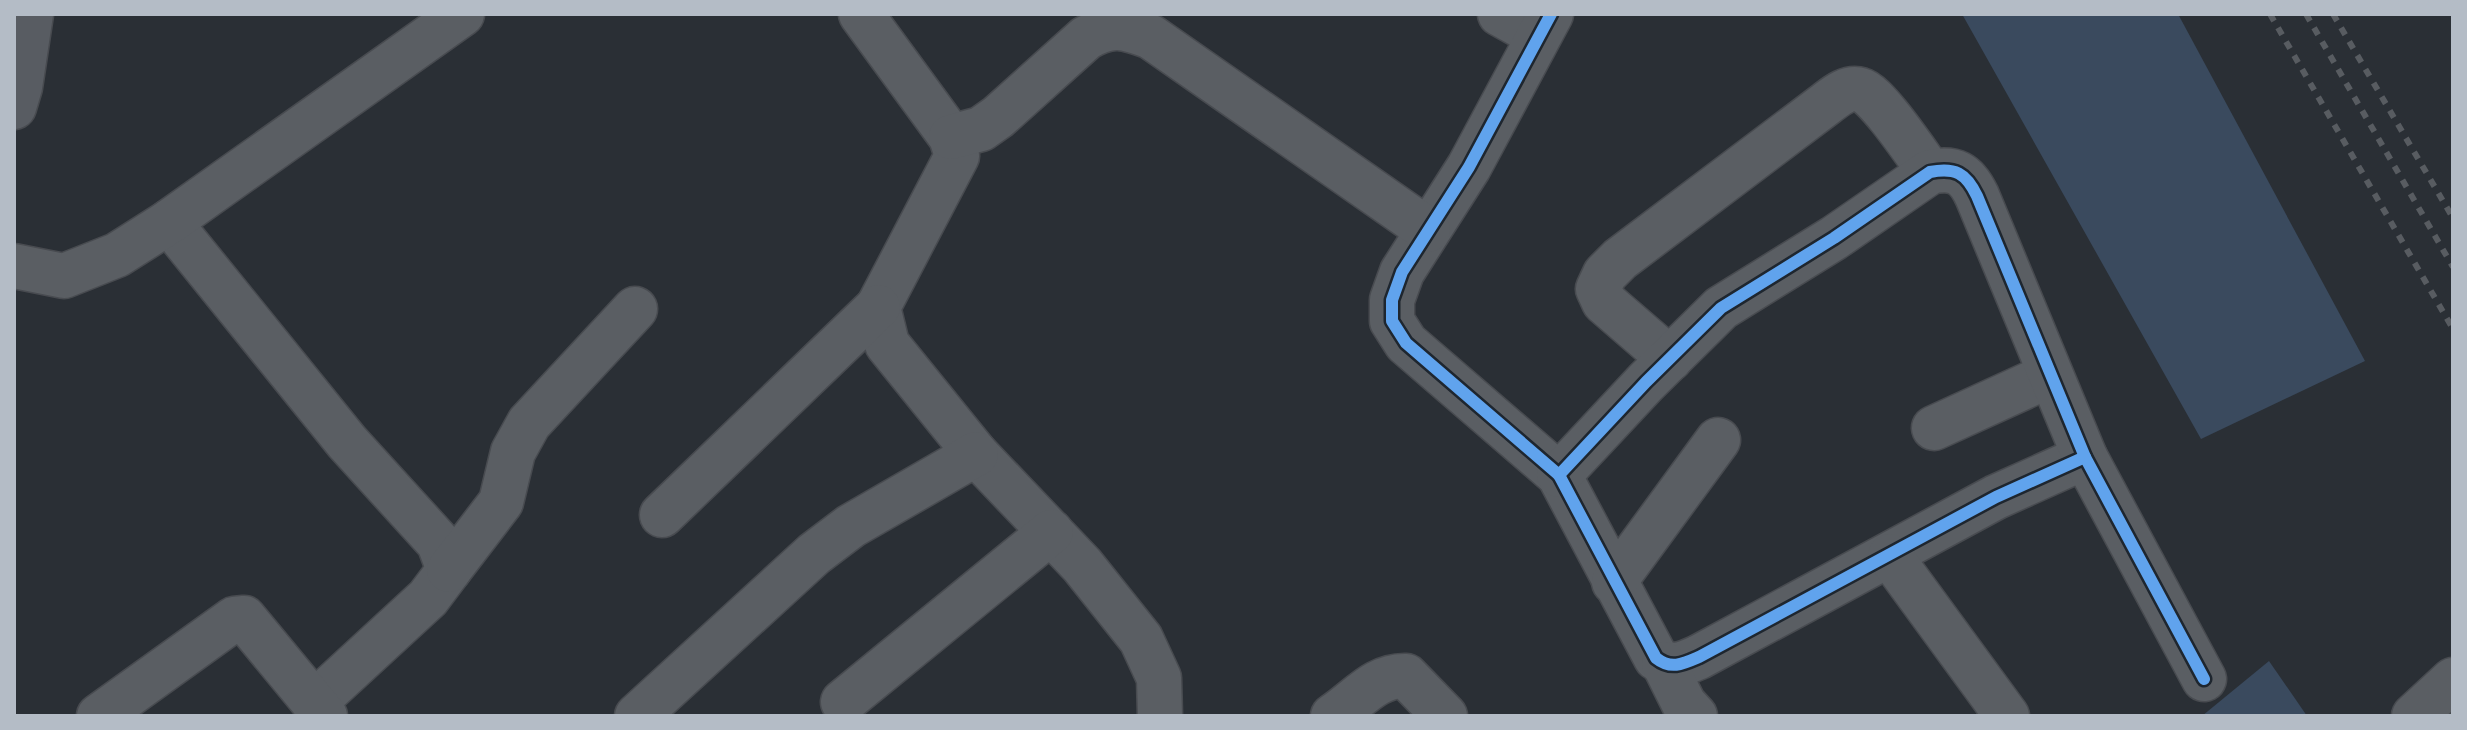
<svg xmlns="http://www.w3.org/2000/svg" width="2467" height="730" font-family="Roboto,sans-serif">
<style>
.water{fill:#3a4a5e}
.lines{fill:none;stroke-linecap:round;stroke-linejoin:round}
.street-casing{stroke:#484b50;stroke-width:47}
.secondary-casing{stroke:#484b50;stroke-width:47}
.street{stroke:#5a5e63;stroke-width:44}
.secondary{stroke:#585c62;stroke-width:44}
.rail{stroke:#585c61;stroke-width:6;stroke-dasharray:8 8;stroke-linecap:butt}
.cycleway-casing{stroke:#1e262f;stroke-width:17}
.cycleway{stroke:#60a3ed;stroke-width:12}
</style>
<rect width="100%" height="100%" fill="#2a2f35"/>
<g class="water">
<path d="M 1962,14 L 2178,14 L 2365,361 L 2201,439 Z"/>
<path d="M 2269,661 L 2307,716 L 2202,716 Z"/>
</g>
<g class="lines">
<defs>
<g id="street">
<path d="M 861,14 L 951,137 L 957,156 L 878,307 L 887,344 L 976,454 L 1082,565 L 1141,639 L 1159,678 L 1160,716"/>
<path d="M 1500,14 L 1538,35"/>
<path d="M 1551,14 L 1469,167 L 1402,272 L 1392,300 L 1392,321 L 1406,343 L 1559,475 L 1656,658 C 1671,670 1683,664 1699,657 L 1996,497 L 2085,457"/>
<path d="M 951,137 L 981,129 L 998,117 L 1086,38 C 1112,23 1124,27 1151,37 L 1428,230"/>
<path d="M 169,222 L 347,442 L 439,543 L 449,570 L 428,598 L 314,703"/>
<path d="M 14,266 L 64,276 L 117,255 L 169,222 L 462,14"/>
<path d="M 1670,359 L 1604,302 L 1598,289 L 1605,274 L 1620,259 L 1827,103 C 1836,96 1848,86 1861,90 C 1877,94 1918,156 1930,172"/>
<path d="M 1934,428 L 2050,375"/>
<path d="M 1559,475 L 1646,382 L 1721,308 L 1834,238 L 1930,172 C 1955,167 1966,173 1977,196 L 2085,457 L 2204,679"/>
<path d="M 662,515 L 878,307"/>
<path d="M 1890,556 L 2007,716"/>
<path d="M 449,570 L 501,502 L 513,452 L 529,423 L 635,309"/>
<path d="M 1614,582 L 1718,440"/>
<path d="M 1664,664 L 1684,704 L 1695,716"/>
<path d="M 843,702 L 1051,532"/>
<path d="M 99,716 L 234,619 L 244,618 L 325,716"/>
<path d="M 637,716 L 814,554 L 851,526 L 976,454"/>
<path d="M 1333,716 C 1358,700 1375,675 1406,676 L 1445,716"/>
<path d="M 2414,716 L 2453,680"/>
</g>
<path id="secondary" d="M 14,107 L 20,87 L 31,14"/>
</defs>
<use href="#street" class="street-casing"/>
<use href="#secondary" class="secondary-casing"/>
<use href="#street" class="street"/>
<use href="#secondary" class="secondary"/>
<g class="rail">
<path d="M 2270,14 L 2453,329"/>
<path d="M 2306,14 L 2453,267"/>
<path d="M 2333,14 L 2453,218"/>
</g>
<defs>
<g id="cycleway">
<path d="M 1551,14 L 1469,167 L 1402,272 L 1392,300 L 1392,321 L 1406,343 L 1559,475 L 1656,658 C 1671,670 1683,664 1699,657 L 1996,497 L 2085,457"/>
<path d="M 1559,475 L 1646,382 L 1721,308 L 1834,238 L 1930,172 C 1955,167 1966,173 1977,196 L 2085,457 L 2204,679"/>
</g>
</defs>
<use href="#cycleway" class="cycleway-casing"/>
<use href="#cycleway" class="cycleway"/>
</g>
<rect width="2467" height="730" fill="none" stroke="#b4bcc6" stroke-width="32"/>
</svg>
